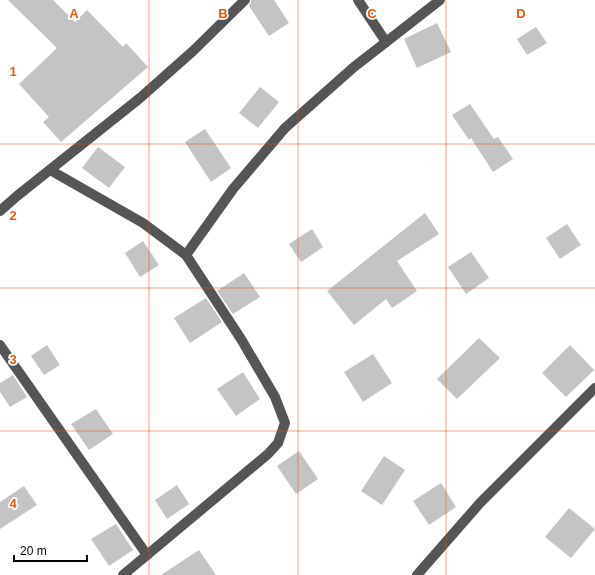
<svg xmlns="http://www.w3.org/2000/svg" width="595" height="575" font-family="Arial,sans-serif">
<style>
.building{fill:#c4c4c4}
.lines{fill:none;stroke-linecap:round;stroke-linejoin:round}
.minor{stroke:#555;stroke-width:10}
.grid{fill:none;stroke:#e8590c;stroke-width:1;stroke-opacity:0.55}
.grid-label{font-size:13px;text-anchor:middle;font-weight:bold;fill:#e8590c;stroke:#fff;stroke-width:3.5;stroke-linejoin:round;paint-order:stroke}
</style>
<rect width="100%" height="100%" fill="#fff"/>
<g class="building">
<path d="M 8,0 L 53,0 L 75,22 L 87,10 L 123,47 L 126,43 L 148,67 L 61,142 L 43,122 L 49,117 L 19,84 L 57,48 Z"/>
<path d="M 251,0 L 274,0 L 289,23 L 269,36 L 249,6 L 251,2 Z"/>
<path d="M 437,23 L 451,52 L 417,68 L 404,39 Z"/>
<path d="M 536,27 L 547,43 L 527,55 L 517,39 Z"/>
<path d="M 260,87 L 279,102 L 258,128 L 239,113 Z"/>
<path d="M 470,104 L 494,139 L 498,137 L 513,159 L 493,172 L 471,138 L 469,140 L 452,115 Z"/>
<path d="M 205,129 L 231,168 L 211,182 L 185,142 Z"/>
<path d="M 98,147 L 125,167 L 109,188 L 82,168 Z"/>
<path d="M 425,213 L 439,234 L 397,261 L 417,291 L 392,308 L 386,299 L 354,325 L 327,291 Z"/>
<path d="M 567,224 L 581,245 L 560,259 L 546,238 Z"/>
<path d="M 312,229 L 323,247 L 301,262 L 289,244 Z"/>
<path d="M 143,241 L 159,265 L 140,277 L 125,253 Z"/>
<path d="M 471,252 L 489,278 L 466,294 L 448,267 Z"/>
<path d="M 244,273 L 260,297 L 233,314 L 217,291 Z"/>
<path d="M 206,298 L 222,322 L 190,343 L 174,318 Z"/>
<path d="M 479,338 L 500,358 L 457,399 L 437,379 Z"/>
<path d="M 47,345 L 60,365 L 44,375 L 31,356 Z"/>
<path d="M 570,345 L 594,370 L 566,397 L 542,373 Z"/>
<path d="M 373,354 L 392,383 L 363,402 L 344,372 Z"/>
<path d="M 243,372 L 260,399 L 236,416 L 217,389 Z"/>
<path d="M 13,375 L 27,397 L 10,407 L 0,392 L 0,383 Z"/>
<path d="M 96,409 L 113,434 L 89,450 L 71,424 Z"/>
<path d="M 299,451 L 318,479 L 296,494 L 277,466 Z"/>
<path d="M 384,456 L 405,470 L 382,505 L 361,491 Z"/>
<path d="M 441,483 L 456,507 L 429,525 L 413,501 Z"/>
<path d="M 177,485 L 189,504 L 167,519 L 155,500 Z"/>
<path d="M 24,486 L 37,505 L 0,529 L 0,502 Z"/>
<path d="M 569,508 L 595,529 L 571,558 L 545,537 Z"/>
<path d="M 116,524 L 133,550 L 109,566 L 91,539 Z"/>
<path d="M 199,550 L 216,575 L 161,575 Z"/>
</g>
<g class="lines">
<g class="minor">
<path d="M 358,0 L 386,42"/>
<path d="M 50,170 L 143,223 L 186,255 L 241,339 L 275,397 L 285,423 L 278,443 L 268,454 L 123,575"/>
<path d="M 0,211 L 17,196 L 140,98 L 193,51 L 245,0"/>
<path d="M 186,255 L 233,189 L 285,128 L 354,67 L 440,0"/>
<path d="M 0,345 L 147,555"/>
<path d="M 417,575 L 480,503 L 595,388"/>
</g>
</g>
<path class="grid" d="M 149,0 L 149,575M 298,0 L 298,575M 446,0 L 446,575M 0,144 L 595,144M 0,288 L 595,288M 0,431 L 595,431"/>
<g class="grid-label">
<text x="74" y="18">A</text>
<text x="223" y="18">B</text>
<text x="372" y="18">C</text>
<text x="521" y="18">D</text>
<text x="13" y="76">1</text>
<text x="13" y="220">2</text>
<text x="13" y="364">3</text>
<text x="13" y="508">4</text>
</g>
<path d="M14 555v6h73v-6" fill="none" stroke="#000000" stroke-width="2"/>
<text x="20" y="555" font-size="12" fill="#000000" stroke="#ffffff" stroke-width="3" paint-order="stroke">20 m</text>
</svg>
